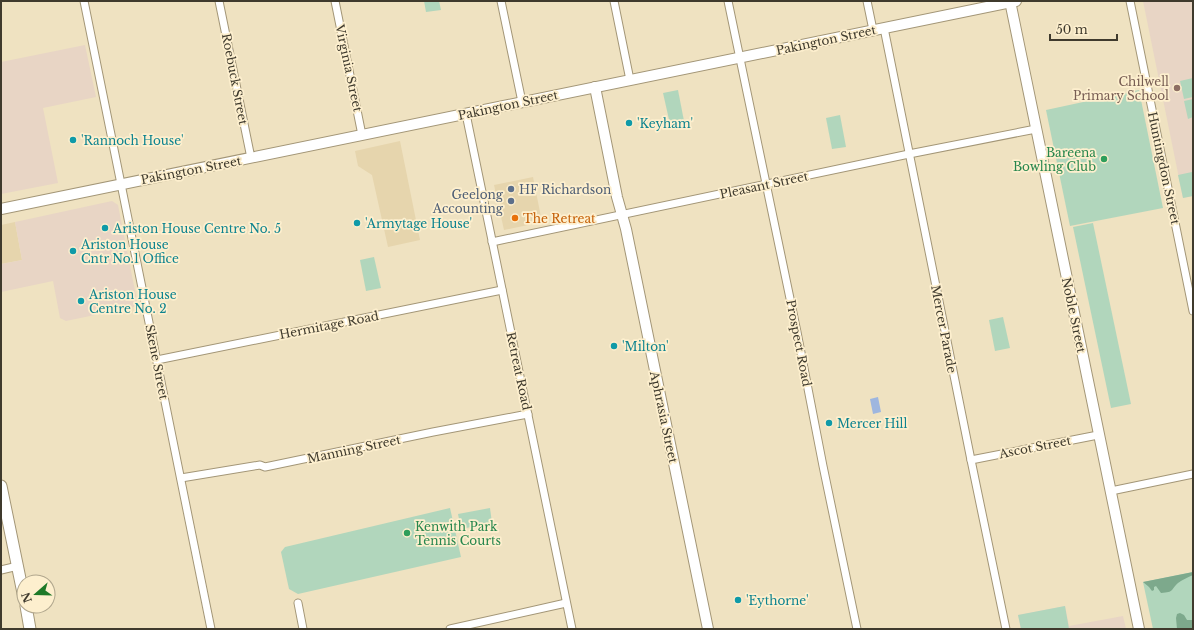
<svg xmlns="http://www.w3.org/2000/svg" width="1194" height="630" font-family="'Libre Baskerville',serif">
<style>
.built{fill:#e6d5ad}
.education{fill:#e8d5c5}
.green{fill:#b1d6bc}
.forest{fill:#7da98c}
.water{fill:#9eb6df}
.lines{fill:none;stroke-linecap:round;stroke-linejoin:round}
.street-casing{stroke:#a39677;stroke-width:9}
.secondary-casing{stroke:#a39677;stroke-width:12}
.primary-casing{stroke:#a39677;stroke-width:13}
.street{stroke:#fff;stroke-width:7}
.secondary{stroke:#fff;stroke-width:10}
.primary{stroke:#fff;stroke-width:11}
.education-dot{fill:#8d6e63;stroke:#fdefce;stroke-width:1.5}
.culture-dot{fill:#0f9aa8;stroke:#fdefce;stroke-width:1.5}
.leisure-dot{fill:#2e9e5b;stroke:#fdefce;stroke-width:1.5}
.service-dot{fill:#5c6f8a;stroke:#fdefce;stroke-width:1.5}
.food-dot{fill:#e8710a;stroke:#fdefce;stroke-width:1.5}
.labels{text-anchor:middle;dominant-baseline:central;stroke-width:3.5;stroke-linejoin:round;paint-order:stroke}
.street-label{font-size:12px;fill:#3f3a2d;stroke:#fdefce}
.education-label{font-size:12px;fill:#785e54;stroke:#fdefce;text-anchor:end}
.culture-label{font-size:12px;fill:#0d838f;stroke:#fdefce;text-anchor:start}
.leisure-label{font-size:12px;fill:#27864d;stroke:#fdefce;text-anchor:end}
.service-label{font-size:12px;fill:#4e5e75;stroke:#fdefce;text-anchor:start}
.food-label{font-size:12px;fill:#c56008;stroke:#fdefce;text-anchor:start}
</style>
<rect width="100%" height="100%" fill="#efe2c1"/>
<g class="built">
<path d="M 400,141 L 420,240 L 388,247 L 372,175 L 358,166 L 355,151 Z"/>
<path d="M 533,177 L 542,222 L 504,230 L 494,185 Z"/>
<path d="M 15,222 L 22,260 L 1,264 L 1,225 Z"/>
</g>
<g class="education">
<path d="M 1143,1 L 1193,1 L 1193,196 L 1183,198 Z"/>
<path d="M 85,45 L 96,97 L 43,108 L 58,183 L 1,194 L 1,62 Z"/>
<path d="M 112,201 L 118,205 L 138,306 L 66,321 L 60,318 L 53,281 L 1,292 L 1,264 L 22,260 L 15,222 Z"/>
<path d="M 1065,606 L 1069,626 L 1123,616 L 1126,629 L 1021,629 L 1018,615 Z"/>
</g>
<g class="green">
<path d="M 424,1 L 439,1 L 441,10 L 426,12 Z"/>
<path d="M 1193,78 L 1193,97 L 1184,99 L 1180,81 Z"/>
<path d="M 678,90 L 684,121 L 670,124 L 663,93 Z"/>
<path d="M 1139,90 L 1163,208 L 1070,226 L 1046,110 Z"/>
<path d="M 1193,99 L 1193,117 L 1188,119 L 1184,101 Z"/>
<path d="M 840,115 L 846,147 L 832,149 L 826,118 Z"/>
<path d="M 1192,172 L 1193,196 L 1183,198 L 1178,175 Z"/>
<path d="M 1093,223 L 1131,404 L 1111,408 L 1073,227 Z"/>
<path d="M 374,257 L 381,288 L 366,291 L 360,260 Z"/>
<path d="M 1003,317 L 1010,348 L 995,351 L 989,320 Z"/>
<path d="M 450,508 L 461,557 L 298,594 L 289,589 L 281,552 L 285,547 Z"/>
<path d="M 490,508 L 492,523 L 461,529 L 458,514 Z"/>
<path d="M 1193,572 L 1193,629 L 1153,629 L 1143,582 Z"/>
<path d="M 1065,606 L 1069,629 L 1021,629 L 1018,615 Z"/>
</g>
<g class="forest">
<path d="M 1193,572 L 1193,575 C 1188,577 1182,580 1178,583 C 1170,590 1175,592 1161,593 L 1156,586 L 1154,587 L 1154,590 L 1152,591 L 1149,587 L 1143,582 Z"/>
<path d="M 1180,613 L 1184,615 L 1187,620 L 1193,620 L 1193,629 L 1177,629 L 1176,618 L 1177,614 Z"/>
</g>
<path class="water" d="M 878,397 L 881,412 L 873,414 L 870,399 Z"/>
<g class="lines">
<defs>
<g id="street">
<path d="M 84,1 L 211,629"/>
<path d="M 219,1 L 251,158"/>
<path d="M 335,1 L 362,135"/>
<path d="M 501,1 L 522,102"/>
<path d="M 614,1 L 630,80"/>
<path d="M 728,1 L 797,332 L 823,466 L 857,629"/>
<path d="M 867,1 L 873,30"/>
<path d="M 1130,1 L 1193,311"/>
<path d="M 884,28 L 971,460 L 1006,629"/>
<path d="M 466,114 L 572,629"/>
<path d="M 492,242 L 909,154 L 1036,129"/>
<path d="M 157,360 L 502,290"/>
<path d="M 971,460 L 1098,435"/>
<path d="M 181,478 L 260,465 L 265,467 L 433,432 L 528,414"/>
<path d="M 1111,491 L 1193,474"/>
<path d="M 1,570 L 18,566"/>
<path d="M 298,603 L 303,629"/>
<path d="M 450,629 L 566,603"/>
</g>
<g id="secondary">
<path d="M 1010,1 L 1139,629"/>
<path d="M 595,87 L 617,197 L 626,229 L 708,629"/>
<path d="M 1,209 L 1016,1"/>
</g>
<g id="primary">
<path d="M 1,486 L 24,598"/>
<path d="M 26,606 L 30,629"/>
</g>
</defs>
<use href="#street" class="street-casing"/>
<use href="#secondary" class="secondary-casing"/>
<use href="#primary" class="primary-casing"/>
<use href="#street" class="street"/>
<use href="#secondary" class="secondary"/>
<use href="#primary" class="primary"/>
</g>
<circle class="education-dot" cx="1177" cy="88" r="4"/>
<g class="culture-dot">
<circle cx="629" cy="123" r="4"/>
<circle cx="73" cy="140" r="4"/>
<circle cx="357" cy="223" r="4"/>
<circle cx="105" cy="228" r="4"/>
<circle cx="73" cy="251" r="4"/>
<circle cx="81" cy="301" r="4"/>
<circle cx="614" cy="346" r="4"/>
<circle cx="829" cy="423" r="4"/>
<circle cx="738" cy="600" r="4"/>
</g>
<g class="leisure-dot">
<circle cx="1104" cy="159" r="4"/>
<circle cx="407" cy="533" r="4"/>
</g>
<g class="service-dot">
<circle cx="511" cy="189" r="4"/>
<circle cx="511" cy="201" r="4"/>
</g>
<circle class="food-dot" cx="515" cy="218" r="4"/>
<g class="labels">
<g class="street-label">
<text transform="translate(826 40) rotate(-12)">Pakington Street</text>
<text transform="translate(349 68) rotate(78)">Virginia Street</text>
<text transform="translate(235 79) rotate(79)">Roebuck Street</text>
<text transform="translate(508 105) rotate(-12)">Pakington Street</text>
<text transform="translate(1164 168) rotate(78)">Huntingdon Street</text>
<text transform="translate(191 170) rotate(-11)">Pakington Street</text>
<text transform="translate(764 185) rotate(-12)">Pleasant Street</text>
<text transform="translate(1074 315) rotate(78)">Noble Street</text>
<text transform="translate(329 325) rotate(-11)">Hermitage Road</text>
<text transform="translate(944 329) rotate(79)">Mercer Parade</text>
<text transform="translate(799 343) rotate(79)">Prospect Road</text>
<text transform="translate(157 362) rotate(79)">Skene Street</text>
<text transform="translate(519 371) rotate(78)">Retreat Road</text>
<text transform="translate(664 417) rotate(78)">Aphrasia Street</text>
<text transform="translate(1035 447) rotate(-11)">Ascot Street</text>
<text transform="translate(354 449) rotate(-12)">Manning Street</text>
</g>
<g class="education-label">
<text x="1169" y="81">Chilwell<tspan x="1169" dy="14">Primary School</tspan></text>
</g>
<g class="culture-label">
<text x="637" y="123">'Keyham'</text>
<text x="81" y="140">'Rannoch House'</text>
<text x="365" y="223">'Armytage House'</text>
<text x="113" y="228">Ariston House Centre No. 5</text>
<text x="81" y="244">Ariston House<tspan x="81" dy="14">Cntr No.1 Office</tspan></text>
<text x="89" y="294">Ariston House<tspan x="89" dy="14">Centre No. 2</tspan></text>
<text x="622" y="346">'Milton'</text>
<text x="837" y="423">Mercer Hill</text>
<text x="746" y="600">'Eythorne'</text>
</g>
<g class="leisure-label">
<text x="1096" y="152">Bareena<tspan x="1096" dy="14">Bowling Club</tspan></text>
<text x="415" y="526" text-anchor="start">Kenwith Park<tspan x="415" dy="14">Tennis Courts</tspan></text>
</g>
<g class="service-label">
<text x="519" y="189">HF Richardson</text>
<text x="503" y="194" text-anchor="end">Geelong<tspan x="503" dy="14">Accounting</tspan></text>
</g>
<g class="food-label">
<text x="523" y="218">The Retreat</text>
</g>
</g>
<rect width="1194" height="630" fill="none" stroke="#3f3a2d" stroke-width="4"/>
<g transform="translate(36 594) rotate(250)"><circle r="19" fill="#fdefce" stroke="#b1a78e"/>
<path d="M0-3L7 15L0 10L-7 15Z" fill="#1e7928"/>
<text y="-6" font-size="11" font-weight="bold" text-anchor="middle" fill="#3f3a2d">N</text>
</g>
<path d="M1050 34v6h67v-6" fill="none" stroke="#3f3a2d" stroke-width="2"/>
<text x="1056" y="34" font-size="12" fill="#3f3a2d" stroke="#fdefce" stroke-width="3" paint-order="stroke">50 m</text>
</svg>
